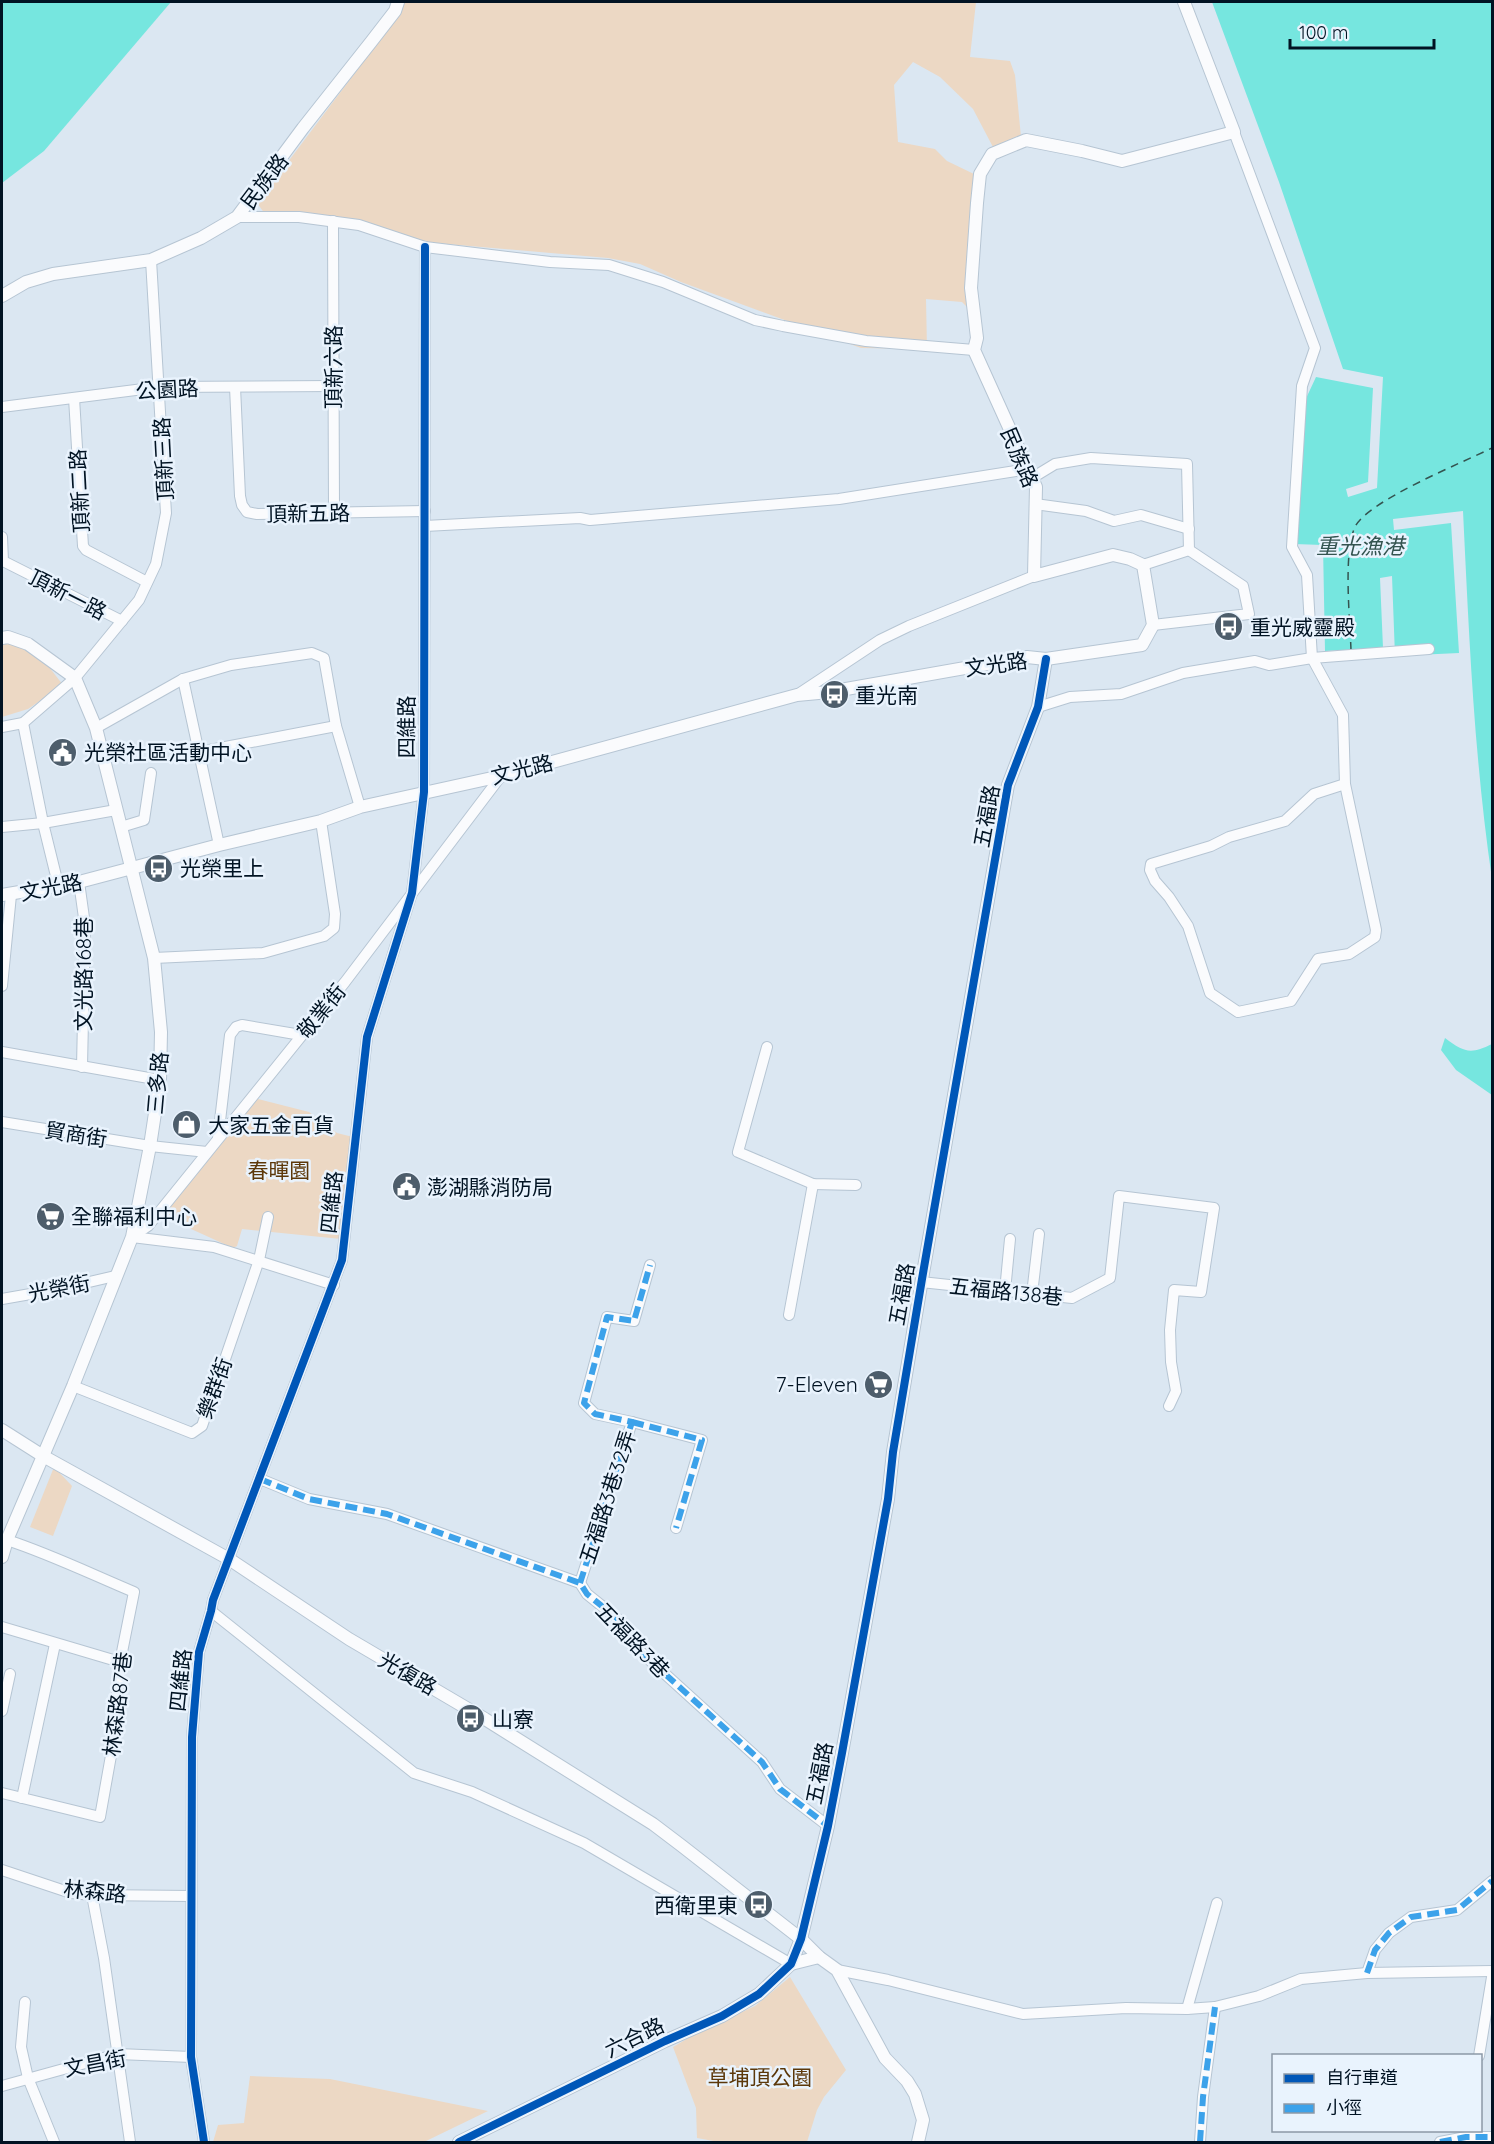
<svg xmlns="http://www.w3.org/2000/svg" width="1494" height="2144" font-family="Quicksand,'Noto Sans TC',sans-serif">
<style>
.green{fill:#ecd8c4}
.water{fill:#76e6df}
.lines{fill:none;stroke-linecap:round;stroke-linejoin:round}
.ferry{stroke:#345450;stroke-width:1.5;stroke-dasharray:8 6;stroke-linecap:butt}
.minor-casing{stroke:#b6c5d3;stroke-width:12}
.tertiary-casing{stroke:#b6c5d3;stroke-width:14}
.minor{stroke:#fafbfd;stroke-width:10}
.tertiary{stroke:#fafbfd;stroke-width:12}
.quiet{stroke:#3ca2ea;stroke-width:6;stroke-dasharray:12 6;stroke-linecap:butt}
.cycleway-casing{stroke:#e9f3fd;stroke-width:11}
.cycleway{stroke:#0057b8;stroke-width:8}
.labels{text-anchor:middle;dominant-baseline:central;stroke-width:5;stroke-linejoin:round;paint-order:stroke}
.street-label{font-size:21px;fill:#011323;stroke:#e9f3fd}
.poi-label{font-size:21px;fill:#011323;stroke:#e9f3fd;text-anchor:start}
.park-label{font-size:21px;fill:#5c380a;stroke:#e9f3fd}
.water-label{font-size:22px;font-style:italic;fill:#345450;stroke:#e9f3fd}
</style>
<rect width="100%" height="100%" fill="#dbe7f2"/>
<g class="green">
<path d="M 403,2 L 976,2 L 970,57 L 1010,61 L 1015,75 L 1021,137 L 994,149 L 973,109 L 940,77 L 913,62 L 894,85 L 898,142 L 935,149 L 947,161 L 974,174 L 969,294 L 973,313 L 962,302 L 926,299 L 927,349 L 861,348 L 681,282 L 640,264 L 608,258 L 424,242 L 358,219 L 265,214 L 257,203 L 397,17 Z"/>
<path d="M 2,642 L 24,645 L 49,667 L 63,685 L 28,709 L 2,717 Z"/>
<path d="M 258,1099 L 309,1112 L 337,1133 L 353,1137 L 341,1239 L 242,1229 L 237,1246 L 233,1248 L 158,1214 Z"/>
<path d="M 54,1467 L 72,1486 L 53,1536 L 30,1527 Z"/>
<path d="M 790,1977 L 846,2070 L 824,2097 L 817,2110 L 807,2142 L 719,2142 L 697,2138 L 696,2108 L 673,2047 L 697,2033 L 755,2006 Z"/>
<path d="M 250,2076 L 330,2079 L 488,2111 L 424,2142 L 213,2142 L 218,2125 L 244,2123 Z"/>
</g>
<g class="water">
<path d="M 2,2 L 171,2 L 44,151 L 2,183 Z"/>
<path d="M 1212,2 L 1492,2 L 1492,879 C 1474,757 1469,634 1463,511 L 1393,519 L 1394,530 L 1451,523 L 1459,653 L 1395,656 L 1392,576 L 1380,578 L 1383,648 L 1325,651 L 1323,545 L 1294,544 L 1302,407 L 1316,377 L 1373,388 L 1368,482 L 1346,489 L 1348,497 L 1377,488 L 1383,377 L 1343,369 L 1279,182 Z"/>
<path d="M 1445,1038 C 1464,1052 1470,1055 1492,1044 L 1492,1095 L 1456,1070 L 1441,1050 Z"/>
</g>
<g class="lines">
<path class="ferry" d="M 1351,650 C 1350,620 1343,552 1355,527 C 1367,501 1464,462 1492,448"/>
<defs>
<g id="minor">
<path d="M 1234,132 L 1315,348 L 1302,386 L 1292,547 L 1307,575 L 1312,658 L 1343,715 L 1345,784 L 1376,930 L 1375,937 L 1349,954 L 1318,959 L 1291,1001 L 1238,1012 L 1210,993 L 1188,926 L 1169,897 L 1155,881 L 1150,870 L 1151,864 L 1211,846 L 1229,837 L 1285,821 L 1314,794 L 1345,784"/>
<path d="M 237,217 L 299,217 L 359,225 L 425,247 L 550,262 L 609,265 L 663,282 L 755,320 L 783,326 L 866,341 L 974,350"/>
<path d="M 333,221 L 334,512"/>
<path d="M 235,387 L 240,496 L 242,505 L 247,512 L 257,514 L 425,511"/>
<path d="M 74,398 L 83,546 L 86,550 L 147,582"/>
<path d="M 2,407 L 159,387 L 333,386"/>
<path d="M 1032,478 L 1055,464 L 1091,458 L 1187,464 L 1189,550 L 1243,586 L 1249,614 L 1153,625"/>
<path d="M 1035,504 L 1086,511 L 1114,521 L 1141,515 L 1189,529"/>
<path d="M 425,526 L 580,518 L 590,520 L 839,499 L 1028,469"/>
<path d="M 2,537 L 3,561 L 122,621"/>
<path d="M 1143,565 L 1189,550"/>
<path d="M 183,679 L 219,845"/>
<path d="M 797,695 L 880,640 L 909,626 L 1034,576"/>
<path d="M 1038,707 L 1070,697 L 1121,694 L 1183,673 L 1255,661 L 1269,665 L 1312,658 L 1429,649"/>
<path d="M 23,723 L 43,823 L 58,884"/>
<path d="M 2,727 L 23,723 L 75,678 L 139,600 L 156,564 L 166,513 L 151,260"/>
<path d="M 96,728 L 183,679 L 231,665 L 312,653 L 324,658 L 336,726 L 360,807"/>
<path d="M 199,752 L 336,726"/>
<path d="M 2,827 L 43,823 L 116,810"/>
<path d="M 121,827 L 144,820 L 151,773"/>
<path d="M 79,882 L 85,925 L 82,1067"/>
<path d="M 154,958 L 263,953 L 324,936 L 334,928 L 335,914 L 321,821"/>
<path d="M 2,986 L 11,895"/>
<path d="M 767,1047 L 738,1152 L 813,1184 L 856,1185"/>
<path d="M 2,1052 L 160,1080"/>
<path d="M 2,1122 L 150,1146 L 207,1152"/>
<path d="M 218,1138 L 230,1035 L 236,1027 L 242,1025 L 301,1035"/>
<path d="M 132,1237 L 148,1226 L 345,982 L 501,776"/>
<path d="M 132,1237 L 214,1247 L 334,1285"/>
<path d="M 921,1282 L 1072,1298 L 1110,1278 L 1119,1196 L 1214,1208 L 1201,1292 L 1174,1290 L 1170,1330 L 1171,1362 L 1176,1391 L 1169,1406"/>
<path d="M 1005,1291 L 1010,1239"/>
<path d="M 1032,1294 L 1039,1234"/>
<path d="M 2,1299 L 59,1289 L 115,1276"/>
<path d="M 789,1315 L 813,1184"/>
<path d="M 73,1386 L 192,1433 L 202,1426 L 259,1260 L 268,1217"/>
<path d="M 632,1422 L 702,1440 L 676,1528"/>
<path d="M 260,1479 L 309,1499 L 387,1514 L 580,1583 L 587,1594 L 623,1623 L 621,1634 L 762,1762 L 780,1789 L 828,1826"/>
<path d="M 580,1583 L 632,1422 L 595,1414 L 584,1403 L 607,1317 L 634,1321 L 650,1265"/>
<path d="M 211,1611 L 414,1773 L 472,1792 L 584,1843 L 791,1964"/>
<path d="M 2,1627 L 120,1662"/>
<path d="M 2,1711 L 10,1674"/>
<path d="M 2,1793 L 100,1817 L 112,1750 L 120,1662 L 134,1592 C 91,1574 50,1554 7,1540"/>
<path d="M 22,1798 L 55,1644"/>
<path d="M 2,1870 L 71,1893 L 92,1895 L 191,1896"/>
<path d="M 92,1895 L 104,1958 L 130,2142"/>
<path d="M 837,1970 L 888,1980 L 1023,2014 L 1126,2008 L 1187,2009 L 1215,2007 L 1259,1996 L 1301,1979 L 1367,1973 L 1492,1971"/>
<path d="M 1367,1973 L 1375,1950 L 1389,1933 L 1411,1917 L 1457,1910 L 1492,1881"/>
<path d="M 25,2002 L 21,2047 L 28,2078 L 54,2142"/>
<path d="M 1187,2009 L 1217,1903"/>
<path d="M 1479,2056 L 1492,1977"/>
<path d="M 2,2086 L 118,2054 L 191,2057"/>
<path d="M 204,2142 L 191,2057 L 192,1737 L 199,1652 L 211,1611 L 213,1600 L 342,1260 L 367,1037 L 412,893 L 424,792 L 425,247"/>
<path d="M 1200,2142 L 1203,2097 L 1215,2007"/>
<path d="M 1440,2142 L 1466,2137 L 1492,2137"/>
</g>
<g id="tertiary">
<path d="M 2,296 L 26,282 L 53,274 L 151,260 L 201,238 L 237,217 L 303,128 L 371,42 L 395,11 L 398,2"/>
<path d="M 2,638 L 8,637 L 28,644 L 75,678 L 96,728 L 154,958 L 161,1032 L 160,1080 L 150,1146 L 132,1237 L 73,1386 L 7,1540 L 2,1557"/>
<path d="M 2,895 L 79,882 L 219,845 L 321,821 L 360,807 L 501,776 L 797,695 L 829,692 L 1027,657 L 1046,659 L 1142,645 L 1153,625 L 1143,565 L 1130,559 L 1113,555 L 1034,576 L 1036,487 L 974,350 L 977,338 L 971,288 L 977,203 L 980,174 L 992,154 L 1026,140 L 1082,151 L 1122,161 L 1234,132 L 1184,2"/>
<path d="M 2,1430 L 43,1456 L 229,1559 L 349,1639 L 485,1719 L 653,1824 L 682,1846 L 801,1939 L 819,1957 L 837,1970 L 885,2058 L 907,2081 L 915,2094 L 923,2120 L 918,2142"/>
<path d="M 791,1964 L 819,1957"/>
<path d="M 459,2142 L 665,2041 L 722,2016 L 759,1994 L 791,1964 L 801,1939 L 828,1826 L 842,1753 L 888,1499 L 893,1452 L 922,1279 L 1008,785 L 1038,707 L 1046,659"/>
</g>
</defs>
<use href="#minor" class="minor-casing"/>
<use href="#tertiary" class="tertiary-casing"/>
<use href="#minor" class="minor"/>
<use href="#tertiary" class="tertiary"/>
<g class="quiet">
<path d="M 632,1422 L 702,1440 L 676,1528"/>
<path d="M 260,1479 L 309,1499 L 387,1514 L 580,1583 L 587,1594 L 623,1623 L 621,1634 L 762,1762 L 780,1789 L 828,1826"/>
<path d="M 580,1583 L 632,1422 L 595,1414 L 584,1403 L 607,1317 L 634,1321 L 650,1265"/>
<path d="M 1367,1973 L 1375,1950 L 1389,1933 L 1411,1917 L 1457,1910 L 1492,1881"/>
<path d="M 1200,2142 L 1203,2097 L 1215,2007"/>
<path d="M 1440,2142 L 1466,2137 L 1492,2137"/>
</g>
<defs>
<g id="cycleway">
<path d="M 204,2142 L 191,2057 L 192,1737 L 199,1652 L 211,1611 L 213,1600 L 342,1260 L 367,1037 L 412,893 L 424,792 L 425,247"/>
<path d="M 459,2142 L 665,2041 L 722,2016 L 759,1994 L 791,1964 L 801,1939 L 828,1826 L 842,1753 L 888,1499 L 893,1452 L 922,1279 L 1008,785 L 1038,707 L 1046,659"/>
</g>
</defs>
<use href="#cycleway" class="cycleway-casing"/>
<use href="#cycleway" class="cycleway"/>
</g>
<defs>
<symbol id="bus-disc" viewBox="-11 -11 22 22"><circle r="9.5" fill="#4d5d6b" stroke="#e9f3fd"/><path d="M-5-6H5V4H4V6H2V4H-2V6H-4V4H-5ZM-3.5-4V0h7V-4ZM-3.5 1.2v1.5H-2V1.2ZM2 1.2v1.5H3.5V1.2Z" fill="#fff"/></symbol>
<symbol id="civic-disc" viewBox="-11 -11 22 22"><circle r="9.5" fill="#4d5d6b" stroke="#e9f3fd"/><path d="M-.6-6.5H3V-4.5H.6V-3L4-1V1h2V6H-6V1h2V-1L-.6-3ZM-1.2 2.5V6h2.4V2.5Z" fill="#fff"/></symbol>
<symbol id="shop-disc" viewBox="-11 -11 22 22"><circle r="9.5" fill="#4d5d6b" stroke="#e9f3fd"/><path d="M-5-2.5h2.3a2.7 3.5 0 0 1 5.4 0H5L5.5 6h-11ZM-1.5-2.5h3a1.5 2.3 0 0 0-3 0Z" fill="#fff"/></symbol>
<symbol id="supermarket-disc" viewBox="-11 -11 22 22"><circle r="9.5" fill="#4d5d6b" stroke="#e9f3fd"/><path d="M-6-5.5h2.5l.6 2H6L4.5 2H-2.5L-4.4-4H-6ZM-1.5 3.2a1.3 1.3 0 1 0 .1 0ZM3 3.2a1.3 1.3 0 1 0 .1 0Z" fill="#fff"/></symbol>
</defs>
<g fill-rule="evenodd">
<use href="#bus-disc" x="1212" y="610" width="33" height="33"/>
<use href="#bus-disc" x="818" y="678" width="33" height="33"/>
<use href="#civic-disc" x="46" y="736" width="33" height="33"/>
<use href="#bus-disc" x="142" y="852" width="33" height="33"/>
<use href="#shop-disc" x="170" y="1108" width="33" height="33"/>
<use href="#civic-disc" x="390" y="1170" width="33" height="33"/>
<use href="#supermarket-disc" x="34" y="1200" width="33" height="33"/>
<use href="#supermarket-disc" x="862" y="1368" width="33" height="33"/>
<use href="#bus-disc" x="454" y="1702" width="33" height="33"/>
<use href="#bus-disc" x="742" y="1888" width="33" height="33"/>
</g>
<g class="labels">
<g class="street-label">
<text transform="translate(264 181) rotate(-53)">民族路</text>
<text transform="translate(333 367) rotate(-90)">頂新六路</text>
<text transform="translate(167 389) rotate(-3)">公園路</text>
<text transform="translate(1020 457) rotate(67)">民族路</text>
<text transform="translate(163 459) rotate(-93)">頂新三路</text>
<text transform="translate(79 491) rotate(-93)">頂新二路</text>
<text transform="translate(308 513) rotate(-1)">頂新五路</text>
<text transform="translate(68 594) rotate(27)">頂新一路</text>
<text transform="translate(996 664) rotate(-8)">文光路</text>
<text transform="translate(406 727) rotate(-90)">四維路</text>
<text transform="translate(522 769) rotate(-14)">文光路</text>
<text transform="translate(986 816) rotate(-80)">五福路</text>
<text transform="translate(51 887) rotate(-11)">文光路</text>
<text transform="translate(83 974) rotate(-90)">文光路168巷</text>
<text transform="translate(321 1011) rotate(-51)">敬業街</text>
<text transform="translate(157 1083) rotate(-85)">三多路</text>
<text transform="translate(76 1134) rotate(9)">貿商街</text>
<text transform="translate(331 1202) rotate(-84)">四維路</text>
<text transform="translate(59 1288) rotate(-11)">光榮街</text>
<text transform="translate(1006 1291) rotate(6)">五福路138巷</text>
<text transform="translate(901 1294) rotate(-80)">五福路</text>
<text transform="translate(214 1388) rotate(-70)">樂群街</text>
<text transform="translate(607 1497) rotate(-72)">五福路3巷32弄</text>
<text transform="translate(633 1640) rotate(46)">五福路3巷</text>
<text transform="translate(408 1673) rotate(30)">光復路</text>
<text transform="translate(180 1680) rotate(-84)">四維路</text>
<text transform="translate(117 1704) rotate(-83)">林森路87巷</text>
<text transform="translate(819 1773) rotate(-79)">五福路</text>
<text transform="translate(95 1891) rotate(6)">林森路</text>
<text transform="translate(634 2037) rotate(-26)">六合路</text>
<text transform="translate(95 2063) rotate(-11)">文昌街</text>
</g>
<g class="poi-label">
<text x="1250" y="627">重光威靈殿</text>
<text x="855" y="695">重光南</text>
<text x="84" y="752">光榮社區活動中心</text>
<text x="180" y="868">光榮里上</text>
<text x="208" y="1125">大家五金百貨</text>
<text x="427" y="1187">澎湖縣消防局</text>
<text x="71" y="1216">全聯福利中心</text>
<text x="858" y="1384" text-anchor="end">7-Eleven</text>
<text x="492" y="1719">山寮</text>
<text x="738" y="1905" text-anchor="end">西衛里東</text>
</g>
<g class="park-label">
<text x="279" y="1170">春暉園</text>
<text x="760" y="2077">草埔頂公園</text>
</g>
<g class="water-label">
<text x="1360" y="546">重光漁港</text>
</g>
</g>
<rect width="1494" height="2144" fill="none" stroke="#011323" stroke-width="6"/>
<rect x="1272" y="2054" width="210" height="78" fill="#e9f3fd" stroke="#8c99a6" stroke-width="1.5"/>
<rect x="1284" y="2074" width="30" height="9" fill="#0057b8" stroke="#8c99a6" stroke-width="1.5"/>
<text x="1326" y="2084" font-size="18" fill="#011323">自行車道</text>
<rect x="1284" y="2104" width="30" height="9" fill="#3ca2ea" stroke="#8c99a6" stroke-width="1.5"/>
<text x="1326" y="2114" font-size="18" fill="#011323">小徑</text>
<path d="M1290 39v9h144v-9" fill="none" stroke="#011323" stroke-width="3"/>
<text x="1299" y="39" font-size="18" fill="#011323" stroke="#e9f3fd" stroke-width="4.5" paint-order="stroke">100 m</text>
</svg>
